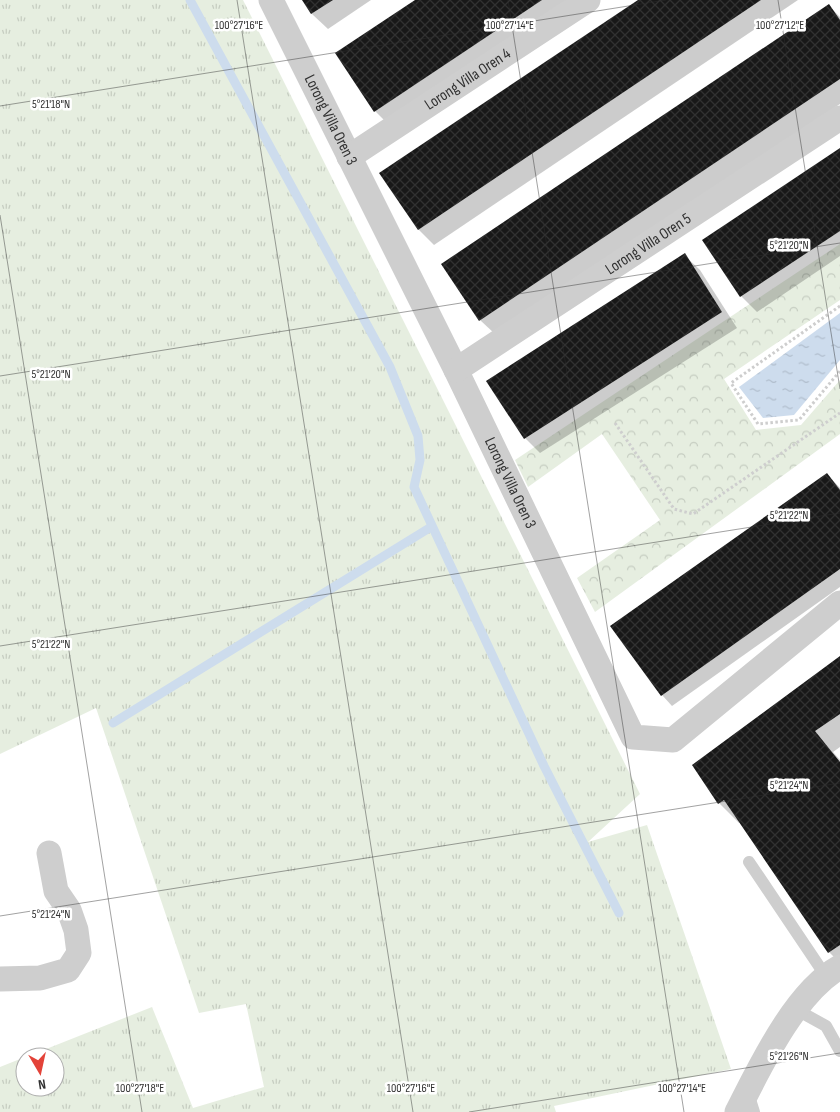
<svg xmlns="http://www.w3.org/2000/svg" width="840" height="1112" font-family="'Sofia Sans Condensed',sans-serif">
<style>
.grass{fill:url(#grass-tufts)}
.park{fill:url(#park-crowns)}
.water{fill:url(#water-ripples)}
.shadow{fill:#0003}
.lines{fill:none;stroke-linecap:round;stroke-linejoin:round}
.stream{stroke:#cddced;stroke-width:9}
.building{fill:url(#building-cross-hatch)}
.path{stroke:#cecece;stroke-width:3;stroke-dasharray:2.5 2.5;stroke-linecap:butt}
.lane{stroke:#cecece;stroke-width:12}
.street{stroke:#cecece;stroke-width:25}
.ticks{fill:none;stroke:#313131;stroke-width:1;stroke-opacity:0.45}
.labels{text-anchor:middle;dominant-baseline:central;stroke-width:5;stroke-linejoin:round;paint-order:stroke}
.street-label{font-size:16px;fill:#313131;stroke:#fff}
.ticks-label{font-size:12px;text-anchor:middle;fill:#313131;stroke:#fff;stroke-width:5;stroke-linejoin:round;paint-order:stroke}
</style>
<defs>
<pattern id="grass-tufts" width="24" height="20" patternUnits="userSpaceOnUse" patternTransform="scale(1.25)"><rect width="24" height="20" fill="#e6eee0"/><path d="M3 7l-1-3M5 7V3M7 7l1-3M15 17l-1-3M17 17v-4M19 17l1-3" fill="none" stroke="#c6cdc1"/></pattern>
<pattern id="park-crowns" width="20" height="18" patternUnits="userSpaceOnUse" patternTransform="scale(1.25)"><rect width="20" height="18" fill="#e6eee0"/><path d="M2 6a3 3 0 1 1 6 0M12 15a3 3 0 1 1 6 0" fill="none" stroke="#c6cdc1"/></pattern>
<pattern id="water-ripples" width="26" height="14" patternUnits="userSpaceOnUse" patternTransform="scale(1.25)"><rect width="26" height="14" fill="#cddced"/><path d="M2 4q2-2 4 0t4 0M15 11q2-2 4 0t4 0" fill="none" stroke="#b0bdcc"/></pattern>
<pattern id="building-cross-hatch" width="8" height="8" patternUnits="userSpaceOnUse" patternTransform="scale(1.25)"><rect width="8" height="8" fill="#181818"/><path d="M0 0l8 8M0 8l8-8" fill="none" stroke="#313131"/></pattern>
</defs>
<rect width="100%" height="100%" fill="#fff"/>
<path class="grass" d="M 0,0 L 243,0 L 640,794 L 588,842 L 647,825 L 731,1069 L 554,1106 L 556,1112 L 0,1112 L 0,1067 L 25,1057 L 25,1087 L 55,1087 L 55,1057 L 26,1057 L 152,1007 L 193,1108 L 264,1087 L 246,1004 L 199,1013 L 96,708 L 0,754 Z"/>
<path class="park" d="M 840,244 L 840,300 L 724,379 L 756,430 L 801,425 L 840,380 L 840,434 L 595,612 L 577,578 L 660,520 L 602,434 L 528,487 L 515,460 Z"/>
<path class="water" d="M 840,313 L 840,360 L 794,415 L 763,418 L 739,387 Z"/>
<g class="shadow">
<path d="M 303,0 L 371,0 L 328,29 L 312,14 Z"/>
<path d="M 418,0 L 580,0 L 390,126 L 375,111 Z"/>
<path d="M 640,0 L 798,0 L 434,245 L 419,230 L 381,174 Z"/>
<path d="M 829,6 L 840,17 L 840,104 L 496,335 L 480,320 L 443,265 Z"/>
<path d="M 840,150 L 840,256 L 757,312 L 741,296 L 704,240 Z"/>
<path d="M 684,255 L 700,270 L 737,328 L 540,453 L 525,438 Z"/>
<path d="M 827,474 L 840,488 L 840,587 L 672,706 L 662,695 Z"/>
<path d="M 840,657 L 840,747 L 833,752 L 840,760 L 840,963 L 829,952 L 740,821 L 739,823 L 719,803 Z"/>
</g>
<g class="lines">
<g class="stream">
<path d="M 190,0 L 390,367 L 418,436 L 420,460 L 414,487 L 544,766 L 619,913"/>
<path d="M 113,723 L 431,527"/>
</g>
</g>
<g class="building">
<path d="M 302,0 L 333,0 L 311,14 Z"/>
<path d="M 415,0 L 542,0 L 374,112 L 335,53 Z"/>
<path d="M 638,0 L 761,0 L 418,230 L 379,173 Z"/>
<path d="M 829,4 L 840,20 L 840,79 L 479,321 L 441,264 Z"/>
<path d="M 840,148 L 840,231 L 740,297 L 702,240 Z"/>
<path d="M 685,253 L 722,312 L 524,439 L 486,381 Z"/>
<path d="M 827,473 L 840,490 L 840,569 L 661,696 L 610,626 Z"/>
<path d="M 840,656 L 840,714 L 815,731 L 840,762 L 840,945 L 828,953 L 724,800 L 718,804 L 692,765 Z"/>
</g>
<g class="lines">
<g class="path">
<path d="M 840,306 L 731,383 L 758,424 L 799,420 L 840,371"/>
<path d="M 615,423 L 674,509 L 693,514 L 840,413"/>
</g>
<g class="lane">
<path d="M 749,862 L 825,975"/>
<path d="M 797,1010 L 826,1026 L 840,1051"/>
<path d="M 748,1093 L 754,1112"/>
</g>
<g class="street">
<path id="s1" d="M 271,0 L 456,370 L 633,737 L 673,740 L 840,603"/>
<path id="s2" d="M 349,157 L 588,0"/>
<path id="s3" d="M 456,370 L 840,118"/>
<path d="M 0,979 L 40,978 L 68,970 L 79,953 L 76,930 L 69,910 L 56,891 L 49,853"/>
<path d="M 737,1112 C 760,1067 795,992 840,967"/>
</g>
</g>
<path class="ticks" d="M 237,0 L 413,1112M 508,0 L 684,1112M 778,0 L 840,389M 0,106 L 666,0M 0,215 L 142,1112M 0,376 L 840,243M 0,646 L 840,513M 0,916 L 840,783M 469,1112 L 840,1053"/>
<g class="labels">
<g class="street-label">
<text stroke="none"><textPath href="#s2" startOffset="142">Lorong Villa Oren 4</textPath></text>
<text stroke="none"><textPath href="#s1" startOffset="134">Lorong Villa Oren 3</textPath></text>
<text stroke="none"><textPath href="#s3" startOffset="230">Lorong Villa Oren 5</textPath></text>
<text stroke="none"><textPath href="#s1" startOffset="539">Lorong Villa Oren 3</textPath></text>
</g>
</g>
<g class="ticks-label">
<text x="780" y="29">100°27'12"E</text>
<text x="239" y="29">100°27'16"E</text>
<text x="510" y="29">100°27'14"E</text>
<text x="51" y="108">5°21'18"N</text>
<text x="789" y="249">5°21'20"N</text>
<text x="51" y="378">5°21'20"N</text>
<text x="789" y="519">5°21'22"N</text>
<text x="51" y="648">5°21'22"N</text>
<text x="789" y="789">5°21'24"N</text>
<text x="51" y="918">5°21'24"N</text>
<text x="789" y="1060">5°21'26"N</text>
<text x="140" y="1092">100°27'18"E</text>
<text x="411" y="1092">100°27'16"E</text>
<text x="682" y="1092">100°27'14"E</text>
</g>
<g transform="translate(40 1072) rotate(171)"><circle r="24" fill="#ffffff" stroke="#adadad"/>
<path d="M0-4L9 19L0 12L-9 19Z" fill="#e34339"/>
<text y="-8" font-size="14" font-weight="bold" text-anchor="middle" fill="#313131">N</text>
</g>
</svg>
